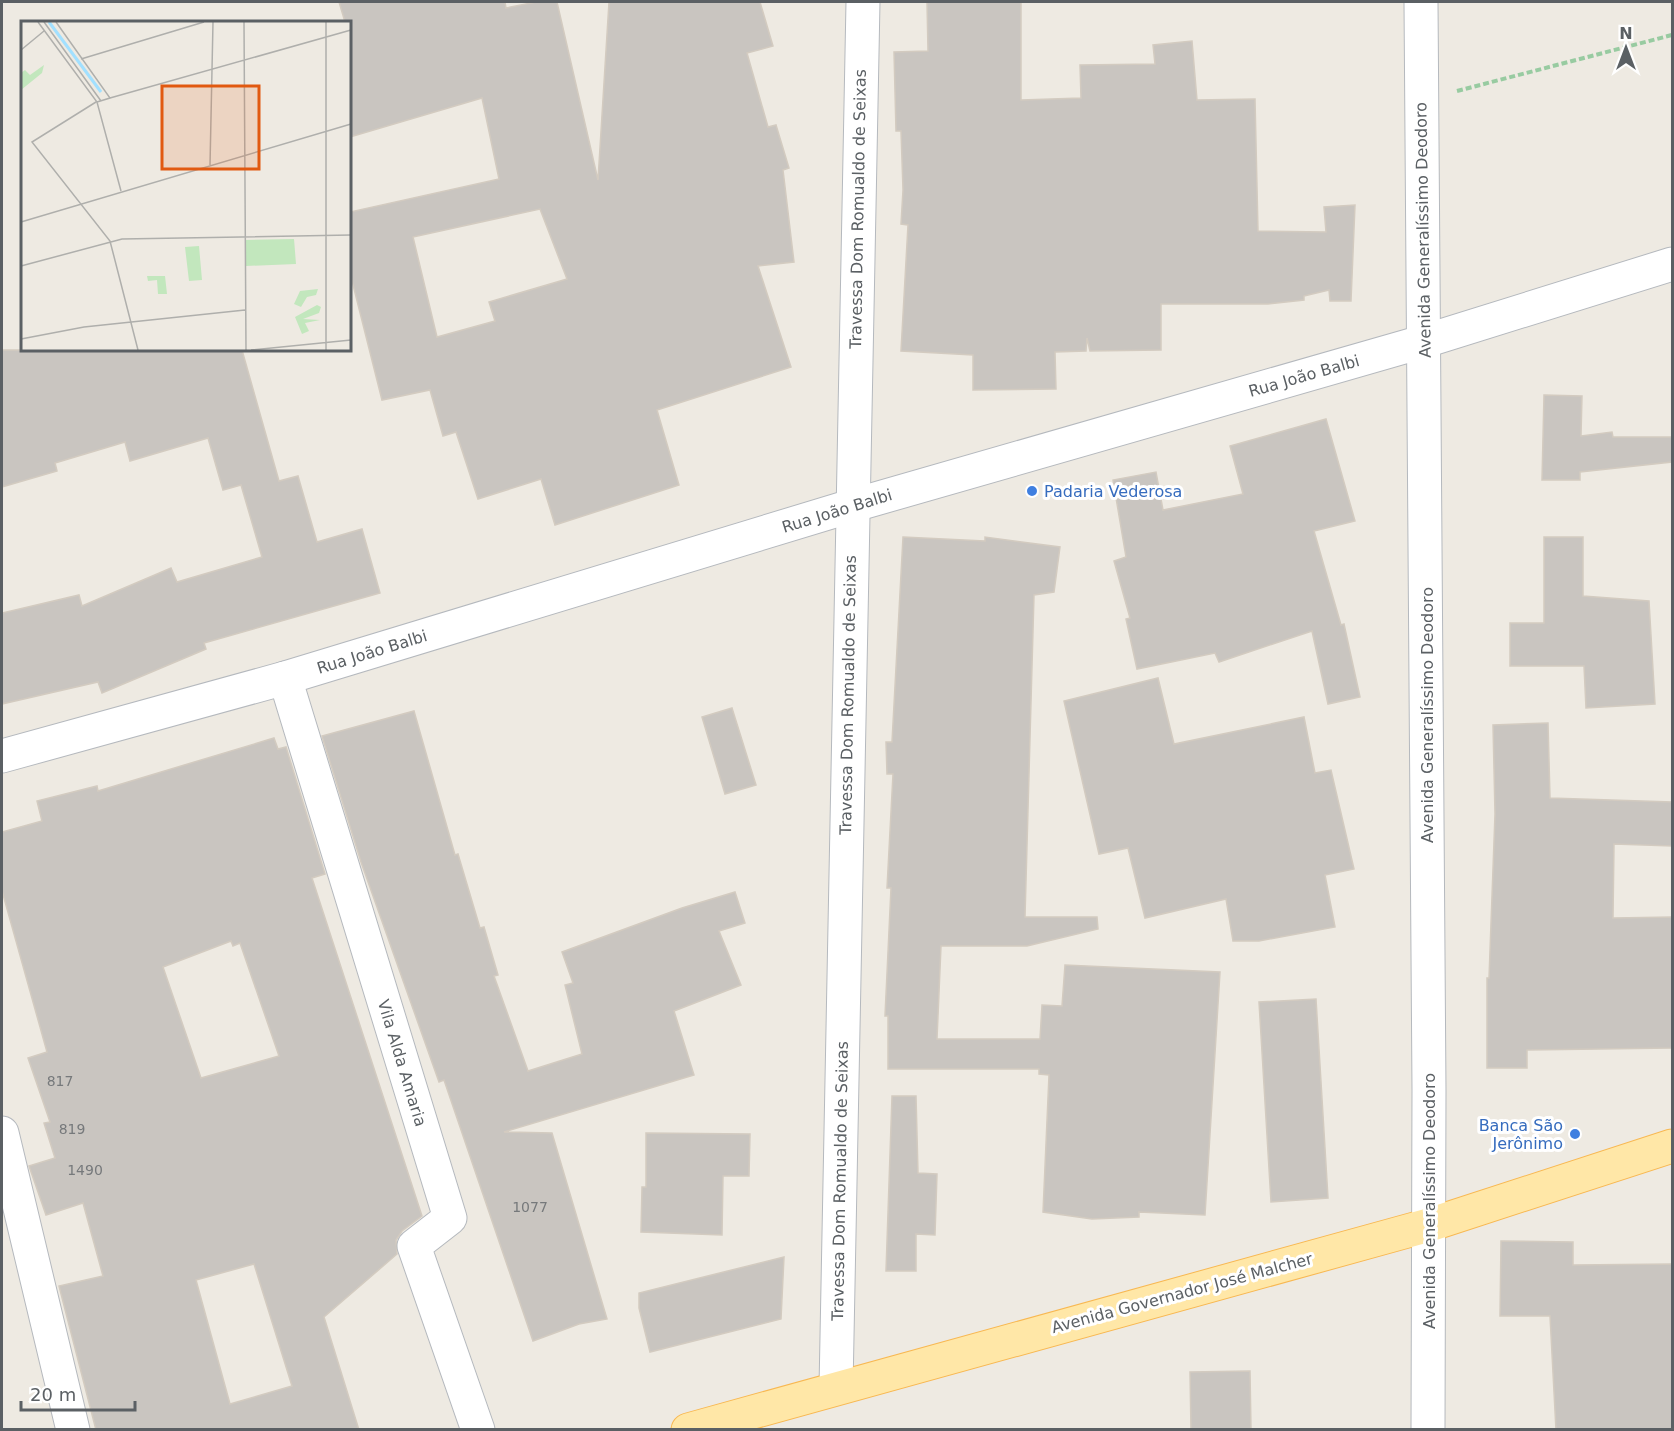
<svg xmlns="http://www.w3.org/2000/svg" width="1674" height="1431" font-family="'DejaVu Sans',sans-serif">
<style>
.building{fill:#c9c5c0;stroke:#d3cbc0;stroke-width:1.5;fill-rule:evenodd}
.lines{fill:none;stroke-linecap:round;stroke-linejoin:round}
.minor-casing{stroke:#b5b9be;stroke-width:35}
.major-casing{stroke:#f8b852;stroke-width:35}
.path{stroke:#98cba1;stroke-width:4;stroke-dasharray:6 3;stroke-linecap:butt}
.minor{stroke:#fff;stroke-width:33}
.major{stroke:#ffe7a7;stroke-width:33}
.shop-dot{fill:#3f7fe0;stroke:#fff;stroke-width:2}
.labels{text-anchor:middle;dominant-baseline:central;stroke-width:6;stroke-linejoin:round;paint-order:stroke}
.number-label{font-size:14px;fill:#76797b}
.street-label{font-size:16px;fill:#5b6064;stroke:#fff}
.shop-label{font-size:16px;fill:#366cbe;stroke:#fff;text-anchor:start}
.inset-river{fill:none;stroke:#a2e0ff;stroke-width:3}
.inset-road{fill:none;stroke:#afafac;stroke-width:1.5}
.view{fill:#e15910;fill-opacity:0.15;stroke:#e15910;stroke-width:3}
.inset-edge{fill:none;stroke:#5b6064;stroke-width:3}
</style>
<rect width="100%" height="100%" fill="#eeeae2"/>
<g class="building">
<path d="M 339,2 L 505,2 L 506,8 L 536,2 L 557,2 L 598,180 L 609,2 L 760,2 L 773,46 L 747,53 L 768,127 L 776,125 L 789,168 L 783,170 L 794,262 L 758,266 L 791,367 L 657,410 L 679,485 L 555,525 L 541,479 L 478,499 L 456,432 L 443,436 L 430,390 L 382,400 L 350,273 L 350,212 L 499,179 L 482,98 L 350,137 L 350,22 L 345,22 ZM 540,209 L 567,279 L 489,302 L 495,321 L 437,337 L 413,237 Z"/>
<path d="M 927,2 L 1021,2 L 1021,100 L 1081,98 L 1080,65 L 1155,64 L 1153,45 L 1192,41 L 1197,100 L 1255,99 L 1258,231 L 1326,232 L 1324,207 L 1355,205 L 1351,301 L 1330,301 L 1329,290 L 1304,296 L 1304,300 L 1268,304 L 1161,304 L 1161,350 L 1090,351 L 1087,338 L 1086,351 L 1055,352 L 1056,389 L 973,390 L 973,355 L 901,351 L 908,225 L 901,224 L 903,190 L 901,131 L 896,131 L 894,52 L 928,51 Z"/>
<path d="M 2,350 L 242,350 L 279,481 L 298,476 L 317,542 L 362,529 L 380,593 L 204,643 L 206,649 L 102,693 L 98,682 L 2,704 L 2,613 L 79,595 L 82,606 L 171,568 L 177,582 L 262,557 L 241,485 L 223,490 L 208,438 L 130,461 L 125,442 L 55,463 L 57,471 L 2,487 Z"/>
<path d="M 1544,395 L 1582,396 L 1581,436 L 1612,432 L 1613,437 L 1672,437 L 1672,462 L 1580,472 L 1580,480 L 1542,480 Z"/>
<path d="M 1326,419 L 1355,521 L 1314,531 L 1341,625 L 1344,624 L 1360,697 L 1328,704 L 1312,631 L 1219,662 L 1215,653 L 1137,669 L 1126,619 L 1130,618 L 1114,561 L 1126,557 L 1113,480 L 1156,472 L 1163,510 L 1243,494 L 1230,446 Z"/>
<path d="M 903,537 L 985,541 L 985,537 L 1060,547 L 1054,592 L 1034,595 L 1025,917 L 1097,917 L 1098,929 L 1027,946 L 941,946 L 937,1039 L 1040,1039 L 1042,1005 L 1062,1006 L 1065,965 L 1220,972 L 1205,1215 L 1139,1212 L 1139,1217 L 1092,1219 L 1043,1212 L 1049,1075 L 1039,1074 L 1039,1069 L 888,1069 L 888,1016 L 885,1016 L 891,888 L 887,888 L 893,774 L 887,774 L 886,742 L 892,742 Z"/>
<path d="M 1544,537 L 1583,537 L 1583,596 L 1649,601 L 1655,704 L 1586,708 L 1584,666 L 1510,666 L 1510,623 L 1544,623 Z"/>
<path d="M 1158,678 L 1174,744 L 1304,717 L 1315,773 L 1331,770 L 1354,869 L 1325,875 L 1335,927 L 1259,941 L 1233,941 L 1226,899 L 1145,918 L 1128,848 L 1099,854 L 1064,701 Z"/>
<path d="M 732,708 L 756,785 L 725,794 L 702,717 Z"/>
<path d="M 414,711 L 455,855 L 458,854 L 480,928 L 484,927 L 498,975 L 494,976 L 528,1071 L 582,1054 L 565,985 L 573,983 L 562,952 L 682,908 L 735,892 L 745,923 L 719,931 L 741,985 L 674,1011 L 694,1075 L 504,1132 L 552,1133 L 607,1319 L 579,1324 L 533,1341 L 444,1080 L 439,1082 L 361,862 L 322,736 Z"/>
<path d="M 1548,723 L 1550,798 L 1672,802 L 1672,846 L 1614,844 L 1613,918 L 1672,917 L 1672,1048 L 1527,1050 L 1527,1068 L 1487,1068 L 1487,978 L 1489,978 L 1495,814 L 1493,725 Z"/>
<path d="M 274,738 L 278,749 L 286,747 L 325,874 L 312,878 L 422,1216 L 402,1231 L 396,1240 L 397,1254 L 324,1317 L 359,1430 L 96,1430 L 59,1286 L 103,1276 L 83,1203 L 46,1215 L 29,1166 L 55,1158 L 44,1123 L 50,1122 L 28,1058 L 47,1052 L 2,891 L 2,832 L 42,821 L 37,801 L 97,786 L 98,791 ZM 231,941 L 233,946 L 240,943 L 279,1056 L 201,1078 L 163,967 ZM 254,1264 L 292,1386 L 230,1404 L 196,1280 Z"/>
<path d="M 1316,999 L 1328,1198 L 1271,1202 L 1259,1002 Z"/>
<path d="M 892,1096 L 916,1096 L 918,1173 L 937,1174 L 935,1235 L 916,1234 L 916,1271 L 886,1271 Z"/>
<path d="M 646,1133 L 750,1134 L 749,1176 L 723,1176 L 722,1235 L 641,1232 L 642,1187 L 646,1187 Z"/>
<path d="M 1501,1241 L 1573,1242 L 1573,1265 L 1672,1264 L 1672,1430 L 1556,1430 L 1550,1316 L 1500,1316 Z"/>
<path d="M 784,1257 L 781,1319 L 650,1352 L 639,1308 L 639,1293 Z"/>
<path d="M 1250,1371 L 1251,1430 L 1191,1430 L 1190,1372 Z"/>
</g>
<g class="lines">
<defs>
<g id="minor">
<path d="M 1421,2 L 1429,1090 L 1428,1430"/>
<path d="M 285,678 L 450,1218 L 414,1246 L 478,1430"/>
<path d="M 2,756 L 285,678 L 851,506 L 1425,341 L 1672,264"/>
<path d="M 2,1133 L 73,1430"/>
<path d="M 836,1388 L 863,2"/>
</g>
<path id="major" d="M 688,1430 L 1429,1225 L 1672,1146"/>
</defs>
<use href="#minor" class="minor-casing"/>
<use href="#major" class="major-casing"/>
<path class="path" d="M 1457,91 L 1672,35"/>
<use href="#minor" class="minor"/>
<use href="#major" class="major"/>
</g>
<g class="shop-dot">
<circle cx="1032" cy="491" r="6"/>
<circle cx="1575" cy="1134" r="6"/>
</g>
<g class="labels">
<g class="number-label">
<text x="60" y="1081">817</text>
<text x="72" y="1129">819</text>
<text x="85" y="1170">1490</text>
<text x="530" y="1207">1077</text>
</g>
<g class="street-label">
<text transform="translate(858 209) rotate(-89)">Travessa Dom Romualdo de Seixas</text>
<text transform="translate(1423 230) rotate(-91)">Avenida Generalíssimo Deodoro</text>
<text transform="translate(1304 376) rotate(-16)">Rua João Balbi</text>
<text transform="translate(837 511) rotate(-17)">Rua João Balbi</text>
<text transform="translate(372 652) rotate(-17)">Rua João Balbi</text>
<text transform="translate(848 695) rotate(-89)">Travessa Dom Romualdo de Seixas</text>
<text transform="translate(1427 715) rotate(-90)">Avenida Generalíssimo Deodoro</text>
<text transform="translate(402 1063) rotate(73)">Vila Alda Amaria</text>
<text transform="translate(840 1181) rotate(-89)">Travessa Dom Romualdo de Seixas</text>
<text transform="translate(1429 1201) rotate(-90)">Avenida Generalíssimo Deodoro</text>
<text transform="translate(1182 1293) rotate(-15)">Avenida Governador José Malcher</text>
</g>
<g class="shop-label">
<text x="1044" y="491">Padaria Vederosa</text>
<text x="1563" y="1125" text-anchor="end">Banca São<tspan x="1563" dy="18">Jerônimo</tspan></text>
</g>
</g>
<g transform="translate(21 21)">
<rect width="330" height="330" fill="#eeeae2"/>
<path d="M 23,44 L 21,52 L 0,69 L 0,52 L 4,49 L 9,54 ZM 273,218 L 275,243 L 225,245 L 224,219 ZM 178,225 L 181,259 L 168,260 L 164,226 ZM 126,255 L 144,255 L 146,273 L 137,273 L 136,259 L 127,260 ZM 297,268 L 295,274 L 286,276 L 280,286 L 273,283 L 279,270 ZM 296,284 L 300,286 L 298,292 L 282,298 L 299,299 L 284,302 L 288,310 L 281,313 L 274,296 Z" fill="#c2e7bd"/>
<path class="inset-river" d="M 28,1 L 80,71"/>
<path class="inset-road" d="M 17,1 L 76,81 L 100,170M 23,1 L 80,80M 35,1 L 89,77 L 76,81M 223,1 L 225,329M 0,29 L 23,10M 60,38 L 183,1M 89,77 L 330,9M 75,81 L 11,121 L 89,220 L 117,329M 189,144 L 192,1M 0,201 L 330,103M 0,245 L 101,218 L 330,214M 0,318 L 63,306 L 224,289M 230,329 L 330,319M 305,329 L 305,1"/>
<path class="view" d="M 141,65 L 238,65 L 238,148 L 141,148 Z"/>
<rect width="330" height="330" class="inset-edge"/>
</g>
<rect width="1674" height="1431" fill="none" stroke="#5b6064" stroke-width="6"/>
<g transform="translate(1626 48)" stroke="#ffffff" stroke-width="4.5" paint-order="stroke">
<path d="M0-4.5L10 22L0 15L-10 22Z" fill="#5b6064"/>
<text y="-9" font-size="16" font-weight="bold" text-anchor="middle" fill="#5b6064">N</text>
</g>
<path d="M21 1401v9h114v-9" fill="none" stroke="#5b6064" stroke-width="3"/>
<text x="30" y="1401" font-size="18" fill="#5b6064" stroke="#ffffff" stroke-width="4.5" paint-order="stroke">20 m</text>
</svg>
